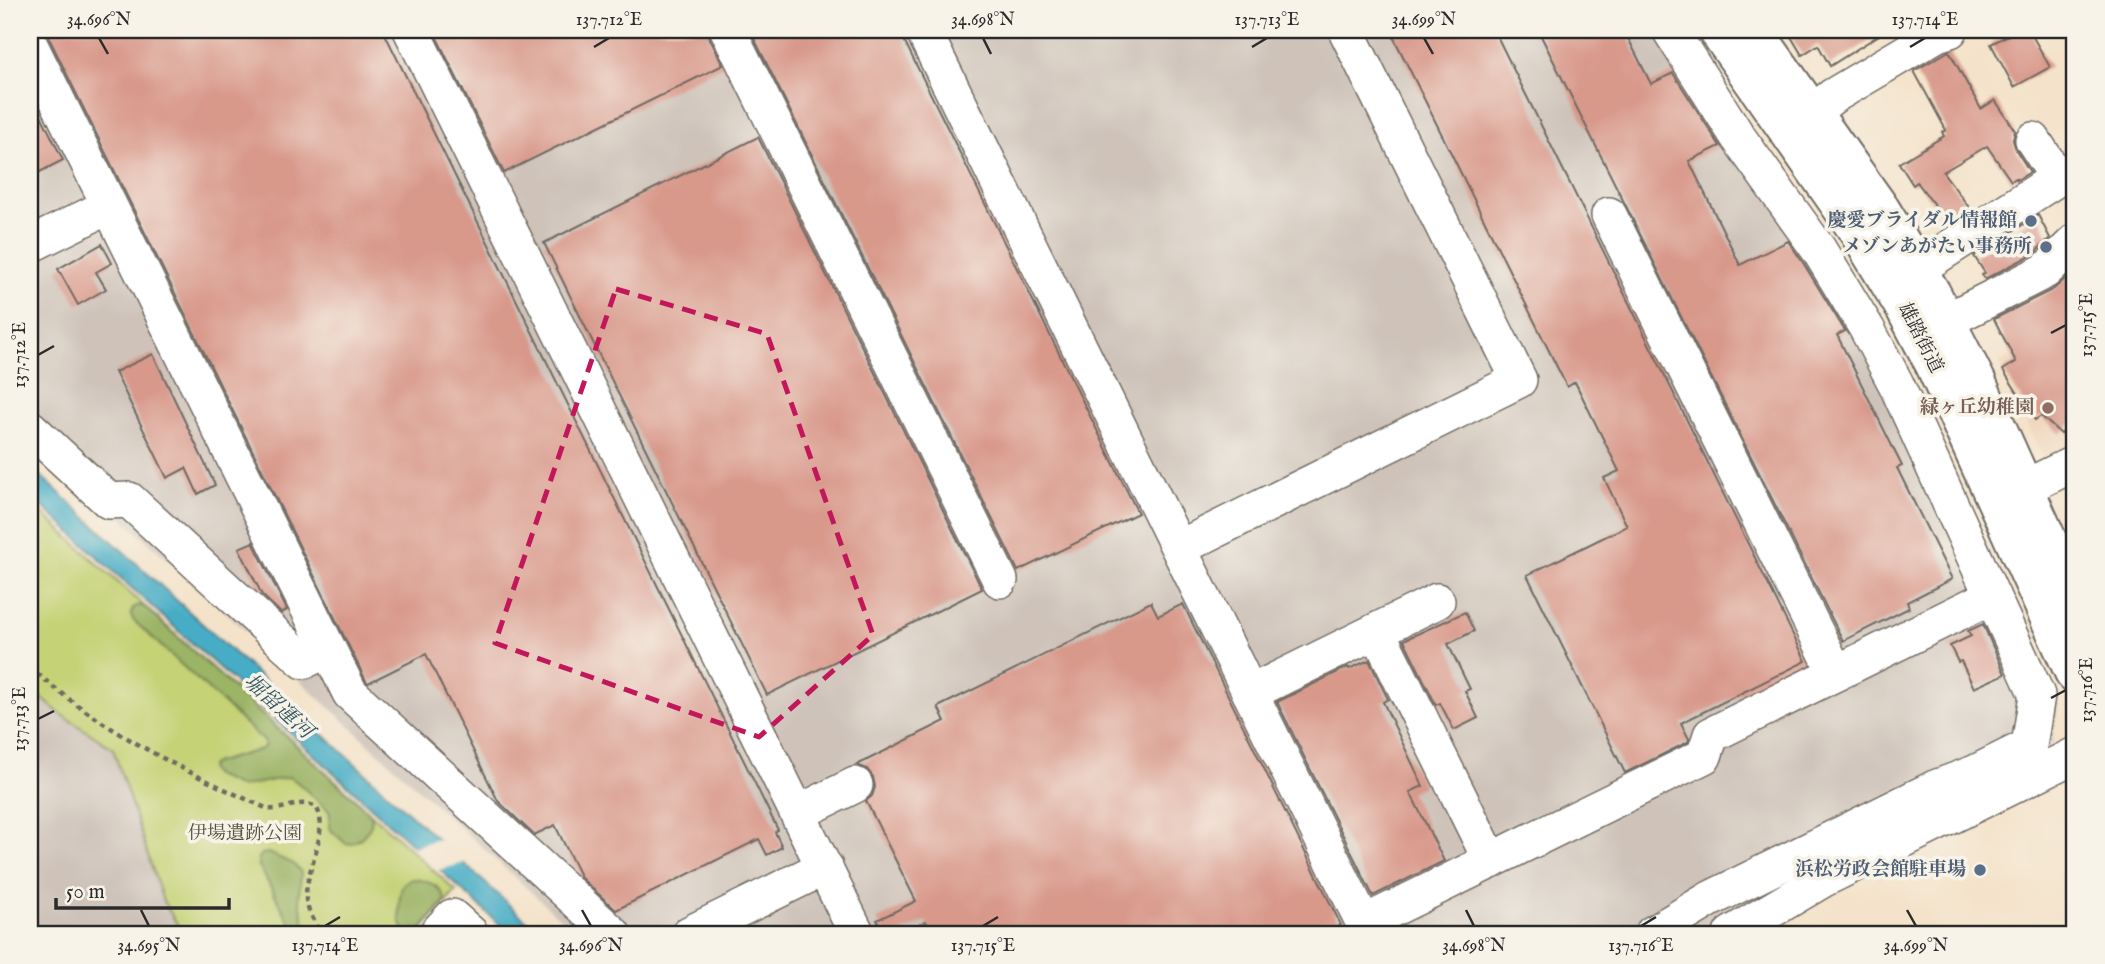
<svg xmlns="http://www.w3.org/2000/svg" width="2105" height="964" font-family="'IM FELL English','Noto Serif JP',serif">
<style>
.built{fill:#f0d6bc}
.industrial{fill:#cec2b9}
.green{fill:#c5d274;stroke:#787e50;stroke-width:2}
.forest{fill:#9cb466;stroke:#647048;stroke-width:2}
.water{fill:#46adc6;stroke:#386c78;stroke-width:2}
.pier{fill:#f4e3ca}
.building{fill:#d8988a}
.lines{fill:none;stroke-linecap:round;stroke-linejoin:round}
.minor-casing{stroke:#716b63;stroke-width:38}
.major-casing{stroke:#716b63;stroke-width:42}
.path{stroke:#716b63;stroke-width:4.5;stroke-dasharray:5 5;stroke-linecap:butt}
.minor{stroke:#fff;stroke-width:35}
.major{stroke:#fff;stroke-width:38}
.marked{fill:none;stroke:#c2185b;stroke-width:5;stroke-dasharray:14 9;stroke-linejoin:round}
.ticks{fill:none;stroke:#2b2b2b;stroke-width:2.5}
.service-dot{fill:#5c6f8a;stroke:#f7f3e8;stroke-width:2.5}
.education-dot{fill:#8d6e63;stroke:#f7f3e8;stroke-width:2.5}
.labels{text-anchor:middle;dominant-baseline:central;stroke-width:7;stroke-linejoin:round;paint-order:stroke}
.service-label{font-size:19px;font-weight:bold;fill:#4e5e75;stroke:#f7f3e8;text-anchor:end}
.street-label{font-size:19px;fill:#2b2b2b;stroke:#f7f3e8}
.education-label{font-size:19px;font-weight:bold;fill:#785e54;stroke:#f7f3e8;text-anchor:end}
.park-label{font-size:19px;fill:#52553d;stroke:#f7f3e8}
.water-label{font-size:21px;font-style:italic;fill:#345861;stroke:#f7f3e8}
.neatline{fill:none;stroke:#2b2b2b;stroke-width:2.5}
.ticks-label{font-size:18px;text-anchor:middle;fill:#2b2b2b}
</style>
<rect width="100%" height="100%" fill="#f7f3e8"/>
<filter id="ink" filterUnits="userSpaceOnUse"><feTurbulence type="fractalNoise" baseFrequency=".0143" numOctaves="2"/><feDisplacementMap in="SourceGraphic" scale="14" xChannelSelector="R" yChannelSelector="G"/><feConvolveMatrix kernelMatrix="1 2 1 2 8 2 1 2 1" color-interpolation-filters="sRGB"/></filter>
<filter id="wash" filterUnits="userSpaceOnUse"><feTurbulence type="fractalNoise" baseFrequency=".00686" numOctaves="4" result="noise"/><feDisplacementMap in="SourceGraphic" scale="28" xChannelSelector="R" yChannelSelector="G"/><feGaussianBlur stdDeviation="1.57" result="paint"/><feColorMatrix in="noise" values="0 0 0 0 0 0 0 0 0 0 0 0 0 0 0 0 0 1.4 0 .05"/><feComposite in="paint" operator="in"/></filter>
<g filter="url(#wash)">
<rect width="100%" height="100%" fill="#f4e3ca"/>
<path class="built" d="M 2075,324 L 2075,455 L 2048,470 L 1999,362 Z"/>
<g class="industrial">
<path d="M 30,30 L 1684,30 L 1923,405 L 2058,704 L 2052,744 L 1845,847 L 1785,879 L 1694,934 L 585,934 L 580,930 L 576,933 L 122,518 L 115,518 L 30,441 Z"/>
<path d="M 30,688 L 58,712 L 113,749 L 163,901 L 183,934 L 30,934 Z"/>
</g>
<path class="green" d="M 30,502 L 456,891 L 418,934 L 183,934 L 163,901 L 113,749 L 58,712 L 30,688 Z"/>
<g class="forest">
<path d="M 139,605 L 145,607 L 368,811 L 372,817 C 372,830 359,843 346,844 L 329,828 L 330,813 L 327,809 L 297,782 L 289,777 L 240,787 L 213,775 L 210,771 L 210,766 L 214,763 L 259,750 L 264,747 L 265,742 L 133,620 L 131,614 L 133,608 Z"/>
<path d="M 268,853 L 292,863 L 301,872 L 299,897 L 305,925 L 301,929 L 296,929 L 292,926 L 259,866 L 258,859 L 262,854 Z"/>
<path d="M 412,879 C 427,880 442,885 445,901 L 418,934 L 406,934 C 397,922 398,898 403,884 Z"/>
</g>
<path class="water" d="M 30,466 L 541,934 L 510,934 L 30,495 Z"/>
<path class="pier" d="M 441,838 L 467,862 L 436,871 L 410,848 Z"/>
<g id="blocks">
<g class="building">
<path d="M 43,30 L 383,30 L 778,830 L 775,832 L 782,847 L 767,855 L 759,839 L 616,910 L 581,878 L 555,825 L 534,835 L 498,801 L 426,654 L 368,683 L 366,681 L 48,36 Z"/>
<path d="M 433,30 L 708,30 L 710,39 L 723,65 L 504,173 Z"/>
<path d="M 750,30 L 899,30 L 1138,513 L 1018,571 Z"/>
<path d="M 1390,30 L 1494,30 L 1806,661 L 1681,723 L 1689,739 L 1688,742 L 1625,773 L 1527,575 L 1627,526 L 1604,478 L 1619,471 L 1575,382 L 1567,387 Z"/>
<path d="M 1538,30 L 1624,30 L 1651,84 L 1673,73 L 1720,146 L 1689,161 L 1740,265 L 1788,241 L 1802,261 L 1845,331 L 1837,335 L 1902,466 L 1897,468 L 1952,579 L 1907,602 L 1909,608 L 1843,641 Z"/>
<path d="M 1787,30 L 1887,30 L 1830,66 L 1818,45 L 1802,55 Z"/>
<path d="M 2018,30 L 2029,30 L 2050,67 L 2014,87 L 1991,44 Z"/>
<path d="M 1949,51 L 1981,109 L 1995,100 L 2009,121 L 2015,131 L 2013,140 L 2016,150 L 2030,172 L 2017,180 L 2016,178 L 2011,181 L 1987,146 L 1943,172 L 1971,210 L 1949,225 L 1917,182 L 1913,185 L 1899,163 L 1944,136 L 1942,132 L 1946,130 L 1914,71 Z"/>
<path d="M 30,93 L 63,160 L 30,177 Z"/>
<path d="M 758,137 L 982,589 L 767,695 L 544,243 Z"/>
<path d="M 2038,215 L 2050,238 L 2033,254 L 1985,279 L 1982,275 L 1985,273 L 1974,256 Z"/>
<path d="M 102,244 L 112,263 L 96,272 L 106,289 L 78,305 L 58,269 Z"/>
<path d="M 2075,270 L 2075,420 L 2061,434 L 2041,416 L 2035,420 L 2003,370 L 2016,362 L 1994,319 L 2054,289 Z"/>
<path d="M 153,354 L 215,485 L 198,494 L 186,468 L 167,478 L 115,372 Z"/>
<path d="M 253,542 L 287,610 L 281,613 L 262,595 L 239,548 Z"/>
<path d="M 1151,602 L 1158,616 L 1183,604 L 1341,925 L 1323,934 L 932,934 L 926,921 L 900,934 L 884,934 L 877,920 L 916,901 L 866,801 L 872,796 L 875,787 L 873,777 L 867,769 L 857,765 L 945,721 L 938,707 Z"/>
<path d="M 1465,612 L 1474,631 L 1448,644 L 1470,689 L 1465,691 L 1478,718 L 1454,730 L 1440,703 L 1436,705 L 1404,640 Z"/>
<path d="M 1983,624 L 2005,674 L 1974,688 L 1961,661 L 1958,662 L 1950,646 L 1971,636 L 1968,631 Z"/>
<path d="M 1369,660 L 1388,699 L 1383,702 L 1423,786 L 1410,792 L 1444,861 L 1373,896 L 1277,702 L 1348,667 L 1349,669 Z"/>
</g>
</g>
</g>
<g filter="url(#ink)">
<use href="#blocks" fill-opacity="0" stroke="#716b63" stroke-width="2"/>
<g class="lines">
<defs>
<g id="minor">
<path d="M 411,30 L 857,934"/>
<path d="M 728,30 L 1000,580"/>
<path d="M 923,30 L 1369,934"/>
<path d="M 30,45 L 350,693 L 613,934"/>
<path d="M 1811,113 L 1833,96 L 1937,34 L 1950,30"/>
<path d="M 1609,215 L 1836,673"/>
<path d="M 30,245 L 109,206"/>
<path d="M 1917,269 L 2058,178 L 2033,140"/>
<path d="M 1946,321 L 2045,271 L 2075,242"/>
<path d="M 30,428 L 109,501 L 129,500 L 304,661 L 328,649"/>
<path d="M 2024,488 L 2075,463"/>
<path d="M 1179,548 L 1519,380 L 1346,30"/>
<path d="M 1377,631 L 1491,861"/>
<path d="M 1250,693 L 1437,601"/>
<path d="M 798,813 L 855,785"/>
<path d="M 1364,923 L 1704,756 L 1711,735 L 1992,596"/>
<path d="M 436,934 L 452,917 L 471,934"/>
<path d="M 689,934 L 825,867"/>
<path d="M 1652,934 L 1710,899 L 1935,788 L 1975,773 L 2029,746 L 2037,695 L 1896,384 L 1867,329 L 1819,250 L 1738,137 L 1670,30"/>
<path d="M 1731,934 L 1824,879 L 2075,755"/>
</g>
<g id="major">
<path d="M 1718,30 L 1855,226 L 1905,308 L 1935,365 L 2075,674"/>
<path d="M 1753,30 L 1880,209 L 1931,293 L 1976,381 L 2075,602"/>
</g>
</defs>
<use href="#minor" class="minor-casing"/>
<use href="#major" class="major-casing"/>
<g class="path">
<path d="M 30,667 C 100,730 183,771 268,809 C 285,811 300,798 316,807 C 331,829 304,873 306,899 C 307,912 316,923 322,934"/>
<path d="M 323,934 L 336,928 L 343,934"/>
</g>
<use href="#minor" class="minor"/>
<use href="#major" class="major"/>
</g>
</g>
<path class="marked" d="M 616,289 L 767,334 L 873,635 L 759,737 L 495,643 Z"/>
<path class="ticks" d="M 99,38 L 108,54M 983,38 L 991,54M 1424,38 L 1433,54M 594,47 L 609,38M 1252,47 L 1267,38M 1910,47 L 1925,38M 2051,333 L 2066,325M 38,355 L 54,346M 2051,698 L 2066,690M 38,719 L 54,711M 141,910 L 149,926M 582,910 L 591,926M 1466,910 L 1474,926M 1907,910 L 1916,926M 325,926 L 340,917M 983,926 L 998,917M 1641,926 L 1656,917"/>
<g class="service-dot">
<circle cx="2031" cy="221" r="7"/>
<circle cx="2046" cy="247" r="7"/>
<circle cx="1980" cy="870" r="7"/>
</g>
<circle class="education-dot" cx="2048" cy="408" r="7"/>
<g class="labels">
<g class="service-label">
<text x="2017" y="221">慶愛ブライダル情報館</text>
<text x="2032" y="247">メゾンあがたい事務所</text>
<text x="1966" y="870">浜松労政会館駐車場</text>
</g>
<g class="street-label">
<text transform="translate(1920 338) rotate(63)">雄踏街道</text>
</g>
<g class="education-label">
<text x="2034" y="408">緑ヶ丘幼稚園</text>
</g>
<g class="park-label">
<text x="245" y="834">伊場遺跡公園</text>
</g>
<g class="water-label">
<text transform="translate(278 707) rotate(42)">堀留運河</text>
</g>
</g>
<rect width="2105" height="964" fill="none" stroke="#f7f3e8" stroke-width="77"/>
<path d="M56 898v10h173v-10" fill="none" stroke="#2b2b2b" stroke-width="3.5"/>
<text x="66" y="898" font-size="21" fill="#2b2b2b" stroke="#f7f3e8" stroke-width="5" paint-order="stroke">50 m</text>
<rect x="38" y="38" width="2028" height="888" class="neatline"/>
<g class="ticks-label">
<text x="99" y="25">34.696°N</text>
<text x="609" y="25">137.712°E</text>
<text x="983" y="25">34.698°N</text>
<text x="1267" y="25">137.713°E</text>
<text x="1424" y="25">34.699°N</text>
<text x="1925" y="25">137.714°E</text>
<text transform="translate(2086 325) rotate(-90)" y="6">137.715°E</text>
<text transform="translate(19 355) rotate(-90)" y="6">137.712°E</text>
<text transform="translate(2086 690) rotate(-90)" y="6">137.716°E</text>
<text transform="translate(19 719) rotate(-90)" y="6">137.713°E</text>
<text x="149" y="951">34.695°N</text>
<text x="325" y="951">137.714°E</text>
<text x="591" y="951">34.696°N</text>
<text x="983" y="951">137.715°E</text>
<text x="1474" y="951">34.698°N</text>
<text x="1641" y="951">137.716°E</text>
<text x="1916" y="951">34.699°N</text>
</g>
</svg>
